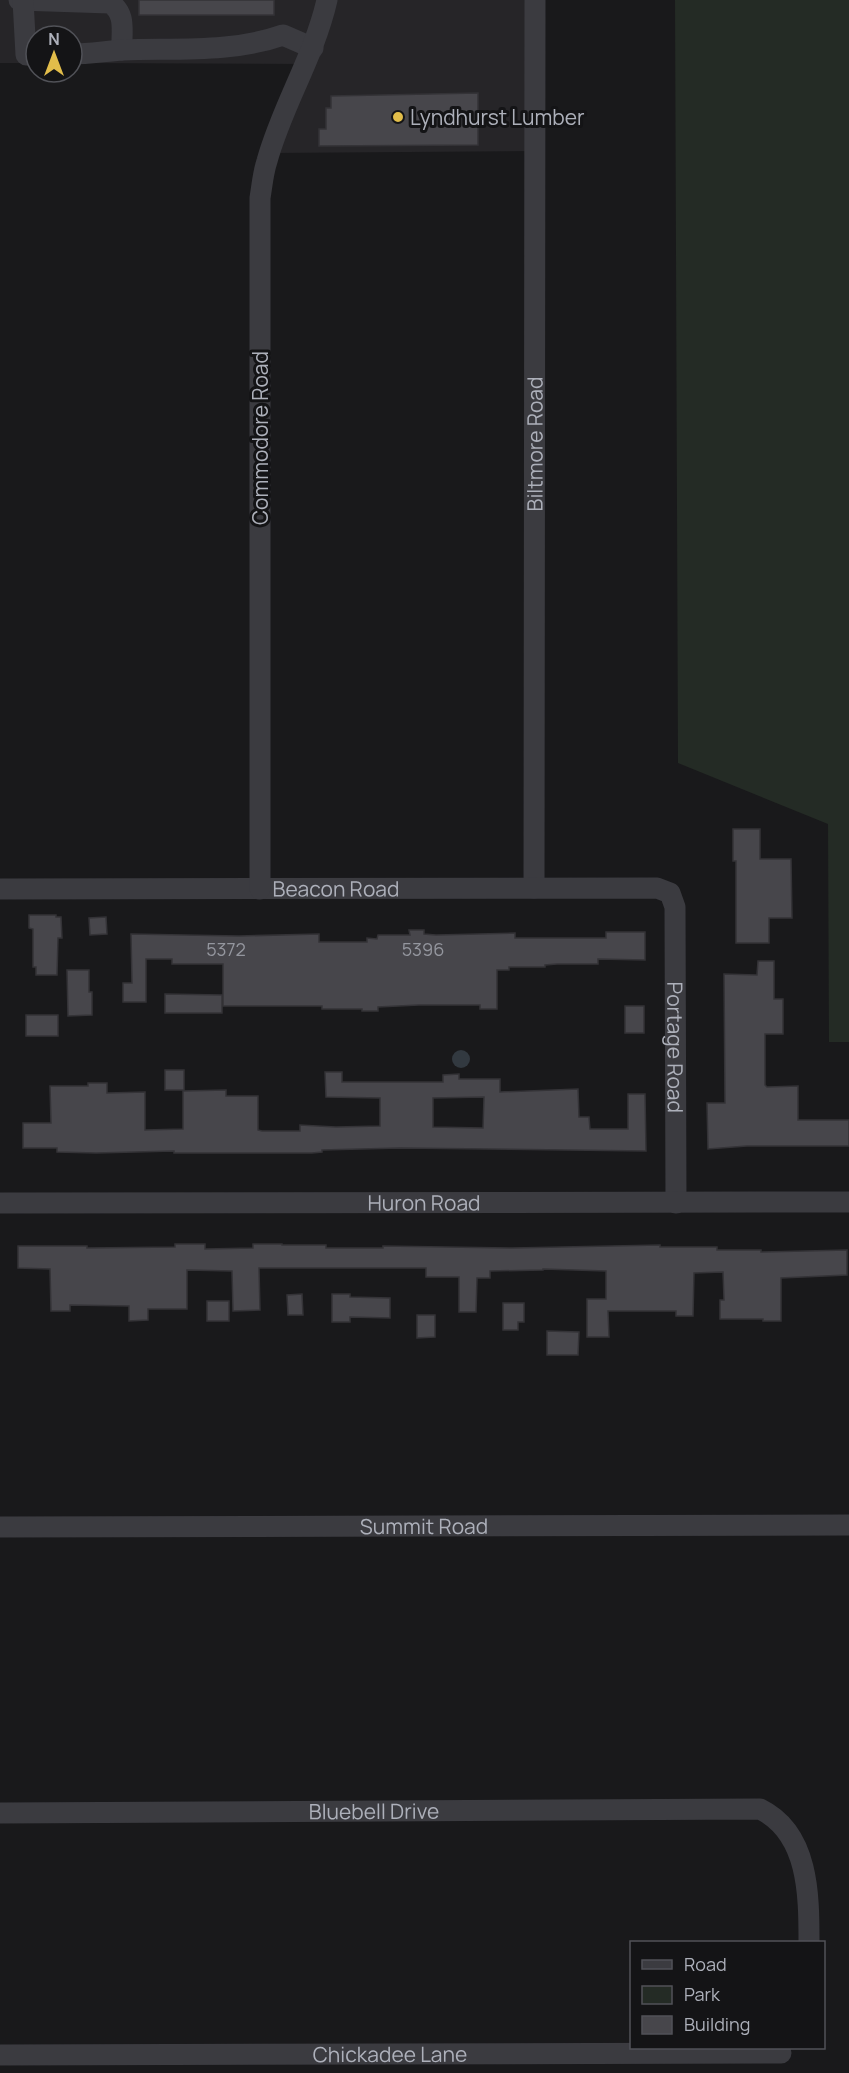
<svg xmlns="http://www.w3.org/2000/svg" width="849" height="2073" font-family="Manrope,sans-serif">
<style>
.built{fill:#262528}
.green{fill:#242b25}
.water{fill:#323940}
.building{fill:#47464b;stroke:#343337;stroke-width:1.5;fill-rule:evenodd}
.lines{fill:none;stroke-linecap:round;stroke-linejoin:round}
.minor{stroke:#3b3b40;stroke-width:21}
.poi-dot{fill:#e2bd4a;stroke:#141416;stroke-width:2}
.labels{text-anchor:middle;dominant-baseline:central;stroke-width:6;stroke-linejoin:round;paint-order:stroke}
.number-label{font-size:18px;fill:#94969e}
.poi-label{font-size:21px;fill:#adb0ba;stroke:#141416;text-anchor:start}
.street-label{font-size:21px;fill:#adb0ba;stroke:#141416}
</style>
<rect width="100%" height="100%" fill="#19191b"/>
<path class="built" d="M 0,0 L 535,0 L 535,151 L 270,153 L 305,64 L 72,63 L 72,36 L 36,36 L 36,63 L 0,63 Z"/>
<path class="green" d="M 675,0 L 849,0 L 849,1042 L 829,1042 L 828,824 L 678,763 Z"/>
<circle class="water" cx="461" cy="1059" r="9"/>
<g class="building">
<rect x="139" y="0" width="135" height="15"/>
<path d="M 478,93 L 478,145 L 319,146 L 319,129 L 326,129 L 326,108 L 331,108 L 331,96 Z"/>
<path d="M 733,829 L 760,829 L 760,859 L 791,859 L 792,918 L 769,918 L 769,943 L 736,943 L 736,861 L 733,861 Z"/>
<path d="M 29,915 L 56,915 L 56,917 L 61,917 L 62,938 L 58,938 L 57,975 L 36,975 L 36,967 L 33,967 L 33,929 L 29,928 Z"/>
<path d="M 106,917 L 107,934 L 90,935 L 89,918 Z"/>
<path d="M 409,930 L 424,930 L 424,934 L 436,935 L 515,933 L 515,938 L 606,938 L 606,932 L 645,932 L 645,960 L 598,959 L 598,964 L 557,964 L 545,965 L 545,967 L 509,967 L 509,970 L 497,970 L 497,1009 L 480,1009 L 480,1005 L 419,1005 L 378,1007 L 378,1011 L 362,1011 L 362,1009 L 322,1009 L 322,1006 L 223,1006 L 223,964 L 172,964 L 172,959 L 146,959 L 146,1002 L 123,1002 L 123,983 L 132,983 L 131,934 L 239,936 L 319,934 L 319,942 L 367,942 L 367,938 L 377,939 L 378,935 L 410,935 Z"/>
<path d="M 758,961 L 774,961 L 774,999 L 783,999 L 783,1034 L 765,1034 L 765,1085 L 767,1087 L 798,1086 L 798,1120 L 849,1120 L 849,1146 L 747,1146 L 708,1149 L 707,1103 L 725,1103 L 724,974 L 757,975 Z"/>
<path d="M 67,970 L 89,970 L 89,992 L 92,992 L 92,1015 L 68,1016 Z"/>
<path d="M 165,994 L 222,995 L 222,1013 L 165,1013 Z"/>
<rect x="625" y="1006" width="19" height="27"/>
<rect x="26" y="1015" width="32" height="21"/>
<rect x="165" y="1070" width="19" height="20"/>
<path d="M 325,1072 L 342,1072 L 342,1082 L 443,1082 L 443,1075 L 459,1074 L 459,1079 L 500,1079 L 500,1092 L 578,1089 L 579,1117 L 589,1117 L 590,1129 L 628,1129 L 628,1094 L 645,1094 L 646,1151 L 400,1148 L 322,1150 L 322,1152 L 312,1153 L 174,1153 L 174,1151 L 96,1153 L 57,1152 L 57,1148 L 23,1148 L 23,1123 L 51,1123 L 50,1086 L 88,1086 L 88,1083 L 107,1083 L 107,1093 L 145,1092 L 145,1130 L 183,1129 L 183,1091 L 226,1090 L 226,1096 L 258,1096 L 258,1130 L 262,1131 L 300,1131 L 300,1125 L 336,1127 L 380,1126 L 380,1098 L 326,1097 ZM 484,1097 L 483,1128 L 433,1127 L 433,1098 Z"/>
<path d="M 175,1244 L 205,1244 L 205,1249 L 253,1248 L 253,1244 L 282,1244 L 282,1245 L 326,1245 L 326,1248 L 383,1248 L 383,1246 L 512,1248 L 660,1245 L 660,1247 L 717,1247 L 717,1250 L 761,1250 L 761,1252 L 847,1250 L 847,1275 L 781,1278 L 781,1321 L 763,1321 L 763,1319 L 720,1319 L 720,1300 L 724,1300 L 723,1272 L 694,1273 L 693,1316 L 676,1316 L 676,1311 L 608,1311 L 609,1337 L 587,1337 L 587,1299 L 606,1299 L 606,1271 L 543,1269 L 543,1270 L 490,1271 L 490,1278 L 477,1278 L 476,1312 L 459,1312 L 459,1277 L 426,1277 L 426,1268 L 259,1268 L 260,1310 L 233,1311 L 232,1271 L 187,1270 L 187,1309 L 148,1309 L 148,1320 L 129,1321 L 129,1306 L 70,1305 L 70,1311 L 51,1311 L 50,1269 L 18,1268 L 18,1246 L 87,1246 L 87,1248 L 175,1247 Z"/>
<path d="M 302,1294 L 303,1315 L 288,1315 L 287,1295 Z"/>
<path d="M 332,1294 L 350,1294 L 350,1297 L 390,1298 L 390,1318 L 350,1317 L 350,1322 L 332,1322 Z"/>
<rect x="207" y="1301" width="22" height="20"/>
<path d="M 503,1303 L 524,1303 L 524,1322 L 518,1322 L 518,1330 L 503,1330 Z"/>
<path d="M 417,1315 L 435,1315 L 435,1337 L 417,1338 Z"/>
<path d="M 547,1331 L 579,1332 L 578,1355 L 547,1355 Z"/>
</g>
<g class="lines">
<g class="minor">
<path d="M 19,0 L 110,3 C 127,14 121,32 122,50"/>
<path d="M 23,0 L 26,55 L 36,55"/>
<path d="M 72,54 C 89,54 106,51 123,50 C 176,48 232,53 283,35 L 313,48"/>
<path id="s1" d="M 534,888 L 535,0"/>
<path id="s2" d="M 0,889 L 657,888 L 670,893 L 675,907 L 676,1203"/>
<path d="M 260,889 L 260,198 C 262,186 263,173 267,161 C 282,106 314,57 327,0"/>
<path id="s3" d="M 0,1203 L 849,1202"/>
<path id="s4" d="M 0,1527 L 849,1525"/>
<path id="s5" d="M 0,1813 L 760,1809 C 809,1833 809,1895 809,1942"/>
<path id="s6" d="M 0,2055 L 781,2053"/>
</g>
</g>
<circle class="poi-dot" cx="398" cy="117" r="6"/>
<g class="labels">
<g class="number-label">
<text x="226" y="949">5372</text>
<text x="423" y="949">5396</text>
</g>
<g class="poi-label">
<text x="410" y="117">Lyndhurst Lumber</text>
</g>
<g class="street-label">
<text transform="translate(260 438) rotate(-90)">Commodore Road</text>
<text stroke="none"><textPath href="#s1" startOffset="444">Biltmore Road</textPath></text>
<text stroke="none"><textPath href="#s2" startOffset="336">Beacon Road</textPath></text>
<text stroke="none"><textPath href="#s2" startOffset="826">Portage Road</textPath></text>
<text stroke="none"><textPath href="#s3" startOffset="424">Huron Road</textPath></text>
<text stroke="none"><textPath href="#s4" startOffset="424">Summit Road</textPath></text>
<text stroke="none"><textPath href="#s5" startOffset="374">Bluebell Drive</textPath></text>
<text stroke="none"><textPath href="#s6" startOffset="390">Chickadee Lane</textPath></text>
</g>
</g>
<rect x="630" y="1941" width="195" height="108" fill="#141416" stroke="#515258" stroke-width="1.5"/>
<rect x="642" y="1960" width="30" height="9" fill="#3b3b40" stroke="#515258" stroke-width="1.5"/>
<text x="684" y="1971" font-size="18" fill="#adb0ba">Road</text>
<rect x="642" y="1986" width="30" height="18" fill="#242b25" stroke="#515258" stroke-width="1.5"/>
<text x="684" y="2001" font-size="18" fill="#adb0ba">Park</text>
<rect x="642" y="2016" width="30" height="18" fill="#47464b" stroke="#515258" stroke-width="1.5"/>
<text x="684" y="2031" font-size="18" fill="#adb0ba">Building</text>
<g transform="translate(54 54)"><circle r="28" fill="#141416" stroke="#515258" stroke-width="1.5"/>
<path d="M0-4.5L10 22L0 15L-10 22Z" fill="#e2bd4a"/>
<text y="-9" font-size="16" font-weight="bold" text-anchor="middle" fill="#adb0ba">N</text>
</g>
</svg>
